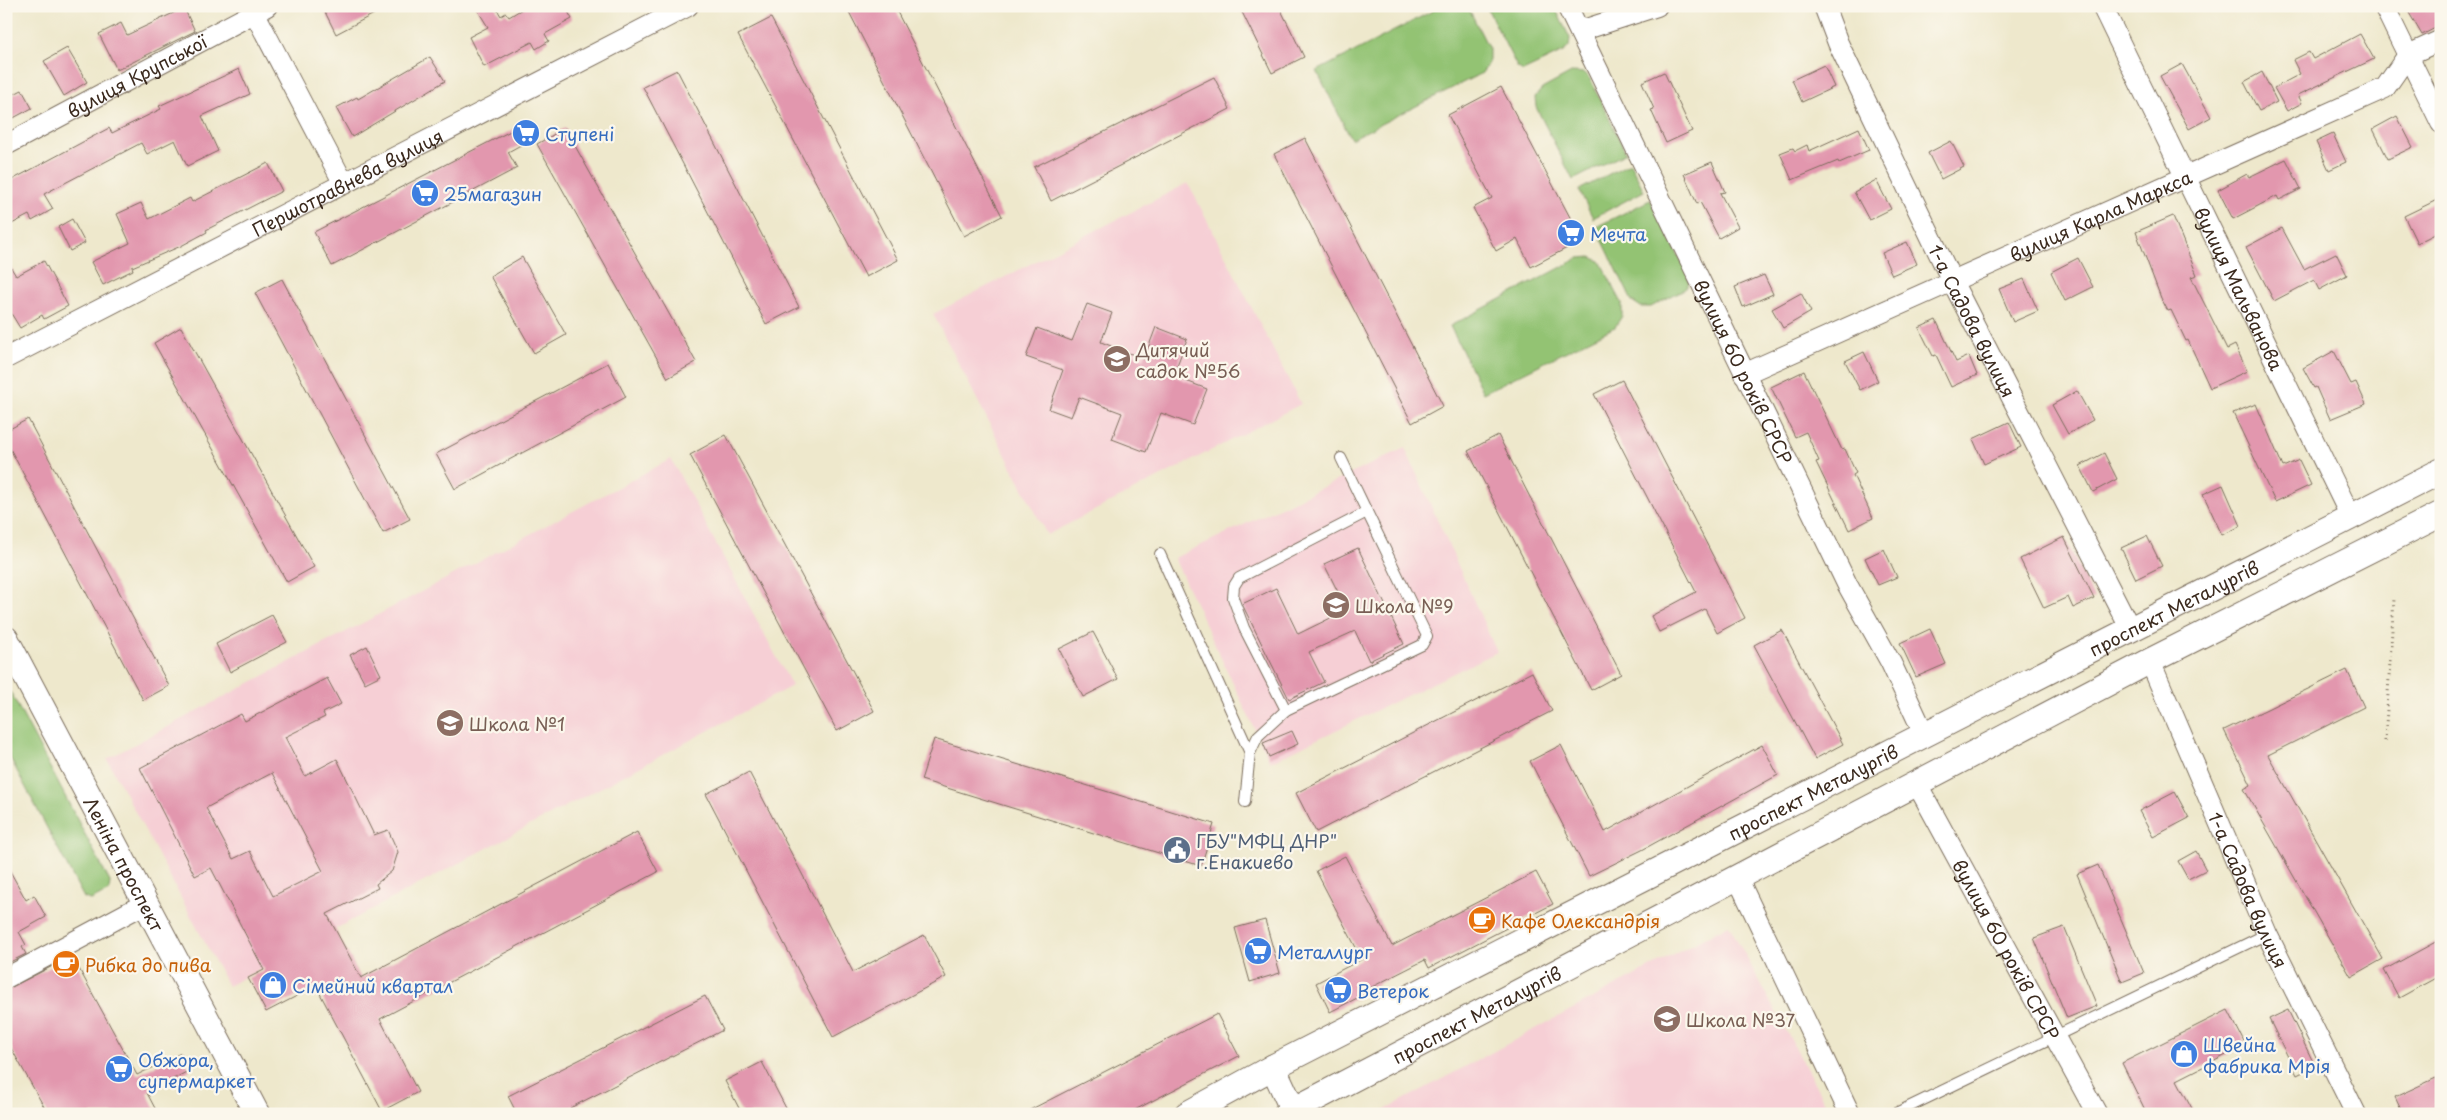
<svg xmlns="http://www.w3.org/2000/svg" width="2447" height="1120" font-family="'Playpen Sans',sans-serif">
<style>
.built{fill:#f6cfd5}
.green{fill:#93c373;stroke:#677648}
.building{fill:#e297ae;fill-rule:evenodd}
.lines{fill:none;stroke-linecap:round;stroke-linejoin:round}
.service-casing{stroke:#7a6c5b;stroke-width:12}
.minor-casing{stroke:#7a6c5b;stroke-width:22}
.tertiary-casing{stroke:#7a6c5b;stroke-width:27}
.path{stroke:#7a6c5b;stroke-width:3;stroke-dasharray:1 4;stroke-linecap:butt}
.service{stroke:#fff;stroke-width:10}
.minor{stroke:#fff;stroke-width:20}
.tertiary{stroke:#fff;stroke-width:25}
.labels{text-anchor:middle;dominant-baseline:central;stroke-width:4.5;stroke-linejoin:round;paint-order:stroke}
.street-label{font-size:18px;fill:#3b2a1e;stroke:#fbf7ec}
.shop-label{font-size:18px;fill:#366cbe;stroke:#fbf7ec;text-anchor:start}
.education-label{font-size:18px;fill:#785e54;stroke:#fbf7ec;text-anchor:start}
.service-label{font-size:18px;fill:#4e5e75;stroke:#fbf7ec;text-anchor:start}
.food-label{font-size:18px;fill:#c56008;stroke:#fbf7ec;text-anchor:start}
</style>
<rect width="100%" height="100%" fill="#fbf7ec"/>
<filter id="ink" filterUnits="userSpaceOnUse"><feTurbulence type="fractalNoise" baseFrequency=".02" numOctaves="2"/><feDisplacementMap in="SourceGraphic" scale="10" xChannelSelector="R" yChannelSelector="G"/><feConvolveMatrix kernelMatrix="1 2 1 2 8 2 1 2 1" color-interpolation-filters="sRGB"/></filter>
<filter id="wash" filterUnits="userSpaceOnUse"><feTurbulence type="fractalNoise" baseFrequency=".0096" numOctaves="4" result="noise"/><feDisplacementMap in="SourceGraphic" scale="20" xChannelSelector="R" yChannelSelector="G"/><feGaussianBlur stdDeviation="1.12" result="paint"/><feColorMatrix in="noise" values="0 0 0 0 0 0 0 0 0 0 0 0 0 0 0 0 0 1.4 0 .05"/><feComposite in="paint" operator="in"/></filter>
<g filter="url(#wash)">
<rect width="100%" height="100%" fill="#eee8cc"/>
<g class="built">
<path d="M 1188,183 L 1301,404 L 1047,535 L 933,314 Z"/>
<path d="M 1405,448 L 1497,652 L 1270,762 L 1174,558 Z"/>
<path d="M 671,459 L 792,686 L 228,986 L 107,759 Z"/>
<path d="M 1729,925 L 1831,1114 L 1377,1114 Z"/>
</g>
<g class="green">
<path d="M 1442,6 L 1468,7 L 1489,49 L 1489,62 L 1482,73 L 1351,139 L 1317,71 Z"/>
<path d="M 1486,6 L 1554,6 L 1570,38 L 1569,47 L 1563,52 L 1523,71 L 1517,67 Z"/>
<path d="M 1573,72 L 1584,73 L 1590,79 L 1626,153 L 1573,180 L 1536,107 L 1535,97 L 1542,89 Z"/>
<path d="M 1630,163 L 1644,191 L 1593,218 L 1579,190 Z"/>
<path d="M 1650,200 L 1688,274 L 1689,282 L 1686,288 L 1651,307 L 1641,307 L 1632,301 L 1596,227 Z"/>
<path d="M 1591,257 L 1600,261 L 1622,303 L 1622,316 L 1615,327 L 1483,393 L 1450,326 L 1579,258 Z"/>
<path d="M 6,691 L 11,693 L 110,882 L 109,891 L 91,900 L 84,898 L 6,750 Z"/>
</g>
<g id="blocks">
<g class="building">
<path d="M 322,6 L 389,6 L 336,34 Z"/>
<path d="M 475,6 L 495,6 L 501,16 L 506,13 L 509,17 L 527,6 L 565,6 L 572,19 L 545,34 L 549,41 L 536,49 L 532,42 L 484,67 L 469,37 L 488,27 Z"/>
<path d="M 846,6 L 894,6 L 1002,216 L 964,236 Z"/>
<path d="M 1239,6 L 1279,6 L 1304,57 L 1272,73 Z"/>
<path d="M 2416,6 L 2441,6 L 2441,25 L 2422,35 L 2408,11 Z"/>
<path d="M 184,8 L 195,31 L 117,70 L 99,34 L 121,23 L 127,35 Z"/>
<path d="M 771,18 L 898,260 L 866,277 L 738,35 Z"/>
<path d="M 2360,34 L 2374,59 L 2298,95 L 2302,103 L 2287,111 L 2274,88 L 2300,74 L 2293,60 L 2309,52 L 2313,59 Z"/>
<path d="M 67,48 L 87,82 L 64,96 L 44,61 Z"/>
<path d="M 430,57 L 445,81 L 352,137 L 336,108 L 357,97 L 358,99 Z"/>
<path d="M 2182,64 L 2211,117 L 2189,129 L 2160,76 Z"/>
<path d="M 1824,65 L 1834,87 L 1802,102 L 1792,80 Z"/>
<path d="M 239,69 L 250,94 L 202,116 L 218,151 L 187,166 L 175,140 L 147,154 L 141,143 L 44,194 L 53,209 L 32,221 L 29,215 L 6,227 L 6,183 L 109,128 L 112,133 L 161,109 L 159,106 Z"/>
<path d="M 677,70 L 799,307 L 766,324 L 643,87 Z"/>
<path d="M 1664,72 L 1692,131 L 1666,143 L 1651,110 L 1654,109 L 1642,82 Z"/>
<path d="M 2262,72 L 2277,102 L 2259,111 L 2244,82 Z"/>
<path d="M 1214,77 L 1230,109 L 1051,201 L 1034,167 Z"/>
<path d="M 1501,87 L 1582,240 L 1531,267 L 1517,239 L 1496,251 L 1473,208 L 1492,198 L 1448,115 Z"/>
<path d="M 22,90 L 32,108 L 6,122 L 6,98 Z"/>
<path d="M 2397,116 L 2413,147 L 2388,159 L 2373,129 Z"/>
<path d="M 528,122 L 537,136 L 508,152 L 517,168 L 332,266 L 314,232 Z"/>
<path d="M 565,128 L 696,362 L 668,378 L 537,144 Z"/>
<path d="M 1859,128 L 1869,150 L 1839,163 L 1838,161 L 1792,180 L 1780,153 L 1793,148 L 1795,151 L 1807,145 L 1809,151 Z"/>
<path d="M 2333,134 L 2346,162 L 2329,170 L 2316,142 Z"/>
<path d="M 1305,138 L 1443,406 L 1412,423 L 1274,154 Z"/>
<path d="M 1951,141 L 1964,167 L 1941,179 L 1928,153 Z"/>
<path d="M 2286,159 L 2301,189 L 2279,200 L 2277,196 L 2233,219 L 2218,190 L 2247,174 L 2249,177 Z"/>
<path d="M 1712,162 L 1725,192 L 1720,193 L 1738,227 L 1719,238 L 1700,202 L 1697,204 L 1684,174 Z"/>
<path d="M 268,163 L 282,191 L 206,230 L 207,232 L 181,246 L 132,267 L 133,270 L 103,285 L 91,262 L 130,243 L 117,214 L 141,203 L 149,219 L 190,198 L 192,202 Z"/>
<path d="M 1876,180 L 1891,209 L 1869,220 L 1854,192 Z"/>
<path d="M 2441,198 L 2441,231 L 2417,243 L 2404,216 Z"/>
<path d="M 2173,216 L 2197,275 L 2191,277 L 2227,349 L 2235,345 L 2247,371 L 2210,388 L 2188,340 L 2186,341 L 2171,310 L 2168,311 L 2161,298 L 2136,232 Z"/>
<path d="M 72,219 L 85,243 L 70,251 L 58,227 Z"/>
<path d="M 2282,228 L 2304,269 L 2336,253 L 2347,275 L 2319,290 L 2314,280 L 2274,301 L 2246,247 Z"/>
<path d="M 1907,242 L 1917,264 L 1892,275 L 1882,253 Z"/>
<path d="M 522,257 L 566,335 L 534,353 L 490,276 Z"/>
<path d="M 2078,258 L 2093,287 L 2065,301 L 2051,272 Z"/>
<path d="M 6,259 L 16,276 L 44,261 L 68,306 L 44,319 L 42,315 L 20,328 L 6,305 Z"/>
<path d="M 1764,275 L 1773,294 L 1743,307 L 1735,287 Z"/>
<path d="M 282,279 L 410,519 L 383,533 L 255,293 Z"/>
<path d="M 2024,279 L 2038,311 L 2013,322 L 1999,289 Z"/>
<path d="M 1801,293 L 1811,312 L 1783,328 L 1772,309 Z"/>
<path d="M 1087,304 L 1112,313 L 1101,342 L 1144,359 L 1156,327 L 1187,339 L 1173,376 L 1207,389 L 1193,425 L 1161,413 L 1146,452 L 1112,439 L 1122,413 L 1079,397 L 1071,417 L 1049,409 L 1063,370 L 1026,357 L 1037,328 L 1072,341 Z"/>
<path d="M 1936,320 L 1956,362 L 1969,356 L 1977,375 L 1951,387 L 1936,355 L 1933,356 L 1919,328 Z"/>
<path d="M 181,327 L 314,567 L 287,582 L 154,343 Z"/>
<path d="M 2334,351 L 2351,384 L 2356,382 L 2366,404 L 2330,419 L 2316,387 L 2314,388 L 2303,368 Z"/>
<path d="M 1864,352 L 1878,381 L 1860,390 L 1845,361 Z"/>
<path d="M 608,363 L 626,397 L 455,489 L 436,454 Z"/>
<path d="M 1804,371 L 1842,450 L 1845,449 L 1856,473 L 1853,475 L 1873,518 L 1849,530 L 1816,462 L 1819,461 L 1806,432 L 1795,437 L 1771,387 Z"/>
<path d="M 1622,380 L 1745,618 L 1717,633 L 1705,609 L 1659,632 L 1651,616 L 1696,592 L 1594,394 Z"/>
<path d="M 2077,391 L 2093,420 L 2068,434 L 2052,405 Z"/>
<path d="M 2256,404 L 2283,467 L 2299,460 L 2311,485 L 2275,502 L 2233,413 Z"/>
<path d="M 28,419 L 169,686 L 143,700 L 6,441 L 6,431 Z"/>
<path d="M 2009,422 L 2021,447 L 1984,464 L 1973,439 Z"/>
<path d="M 726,435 L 874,711 L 837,731 L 690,455 Z"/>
<path d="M 1498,435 L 1621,674 L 1591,690 L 1468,451 Z"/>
<path d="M 2104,453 L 2117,479 L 2093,492 L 2080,466 Z"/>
<path d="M 2223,485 L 2241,526 L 2222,535 L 2203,494 Z"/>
<path d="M 2147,536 L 2162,566 L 2136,579 L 2121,548 Z"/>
<path d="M 2064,537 L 2094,598 L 2073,608 L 2068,597 L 2044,608 L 2020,559 Z"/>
<path d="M 1358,548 L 1404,644 L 1369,661 L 1355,631 L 1309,652 L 1324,682 L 1289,699 L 1242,604 L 1276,588 L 1298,634 L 1347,610 L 1324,564 Z"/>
<path d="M 1884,549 L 1897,577 L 1878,585 L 1865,558 Z"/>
<path d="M 272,615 L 287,642 L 230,672 L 216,644 Z"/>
<path d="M 1930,629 L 1946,664 L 1916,677 L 1900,643 Z"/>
<path d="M 1782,630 L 1843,744 L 1815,759 L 1754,645 Z"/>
<path d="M 1093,632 L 1118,679 L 1083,697 L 1059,649 Z"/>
<path d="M 367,646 L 381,675 L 365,683 L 350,655 Z"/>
<path d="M 2347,670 L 2364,707 L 2268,755 L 2383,959 L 2351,977 L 2244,789 L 2251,785 L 2224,730 Z"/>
<path d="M 1532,672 L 1552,711 L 1316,832 L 1296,793 Z"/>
<path d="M 327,678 L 341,704 L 323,713 L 325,717 L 285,737 L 305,776 L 337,759 L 374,835 L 388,830 L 398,852 L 392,871 L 376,884 L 378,888 L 327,914 L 361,978 L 637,832 L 658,872 L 380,1019 L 418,1092 L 382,1111 L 316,986 L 266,1012 L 248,978 L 264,970 L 211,868 L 195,876 L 140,768 L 241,714 L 245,721 ZM 272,773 L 323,871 L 273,896 L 250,851 L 233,859 L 206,808 Z"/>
<path d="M 1292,731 L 1298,744 L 1269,757 L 1263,743 Z"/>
<path d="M 934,739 L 1214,824 L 1201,866 L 921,780 Z"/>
<path d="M 1561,745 L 1605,832 L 1762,745 L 1778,775 L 1642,850 L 1589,876 L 1530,761 Z"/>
<path d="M 749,772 L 853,972 L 924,935 L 946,977 L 833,1037 L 706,794 Z"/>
<path d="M 2175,792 L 2189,818 L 2153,837 L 2139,811 Z"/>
<path d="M 2196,851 L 2206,870 L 2188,879 L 2178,861 Z"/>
<path d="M 1345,856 L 1392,946 L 1536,872 L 1553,904 L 1429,968 L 1425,960 L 1360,993 L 1361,996 L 1330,1012 L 1316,983 L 1362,959 L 1316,871 Z"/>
<path d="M 6,864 L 26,900 L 34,895 L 46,917 L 19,932 L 26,945 L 22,947 L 26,954 L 6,964 Z"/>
<path d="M 2098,865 L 2144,973 L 2122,982 L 2077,874 Z"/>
<path d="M 1265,920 L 1280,973 L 1250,982 L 1235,928 Z"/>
<path d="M 2064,927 L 2097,1006 L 2067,1018 L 2034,938 Z"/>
<path d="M 2441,939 L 2441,975 L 2399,998 L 2384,970 Z"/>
<path d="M 72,956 L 137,1075 L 181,1053 L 190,1070 L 147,1093 L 158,1114 L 48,1114 L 6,1039 L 6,990 Z"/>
<path d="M 705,996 L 723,1030 L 570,1108 L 573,1114 L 517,1114 L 508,1096 Z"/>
<path d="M 2228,1010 L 2246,1045 L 2177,1080 L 2195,1114 L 2147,1114 L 2122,1063 Z"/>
<path d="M 2288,1010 L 2315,1066 L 2297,1075 L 2269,1019 Z"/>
<path d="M 1217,1014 L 1239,1056 L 1127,1114 L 1022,1114 Z"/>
<path d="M 762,1062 L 789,1114 L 742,1114 L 725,1081 Z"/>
<path d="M 2436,1078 L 2441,1087 L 2441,1114 L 2403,1114 L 2395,1097 Z"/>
</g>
</g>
</g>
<g filter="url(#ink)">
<use href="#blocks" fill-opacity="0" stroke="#7a6c5b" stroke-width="1"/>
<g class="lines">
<defs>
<g id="service">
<path d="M 1160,554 L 1250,753"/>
<path d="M 1286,710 L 1244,628 L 1233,598 L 1234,586 L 1239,578 L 1367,512"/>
<path d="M 1245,802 L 1250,753 L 1258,736 L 1286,710 L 1422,645 L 1427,636 L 1341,458"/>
<path d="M 1894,1114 L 2267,934"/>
</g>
<g id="minor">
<path d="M 251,6 L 344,184"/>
<path id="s1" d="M 1567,6 L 1847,584 L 1891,663 L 1925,736"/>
<path id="s2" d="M 1824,6 L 1838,43 L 1952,281 L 2131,630"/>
<path id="s3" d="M 2102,6 L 2351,517"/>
<path d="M 2384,6 L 2441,123"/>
<path d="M 1580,31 L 1657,6"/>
<path id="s4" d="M 6,145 L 267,6"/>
<path id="s5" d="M 6,358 L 688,6"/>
<path id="s6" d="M 1744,374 L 2385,88 L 2408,55 L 2441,40"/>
<path id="s7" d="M 2150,661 L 2267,934 L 2356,1114"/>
<path id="s8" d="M 1917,784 L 2097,1114"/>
<path d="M 1738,879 L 1850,1114"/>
<path d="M 6,978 L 146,903"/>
</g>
<g id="tertiary">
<path id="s9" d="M 6,639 L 257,1114"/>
<path d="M 1273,1067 L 1293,1110"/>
<path id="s10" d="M 1187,1114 L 1273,1067 L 2441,471"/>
<path id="s11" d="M 1286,1114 L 2150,661 L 2441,514"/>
</g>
</defs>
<use href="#service" class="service-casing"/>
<use href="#minor" class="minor-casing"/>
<use href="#tertiary" class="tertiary-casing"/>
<path class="path" d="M 2385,741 L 2394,599"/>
<use href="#service" class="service"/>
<use href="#minor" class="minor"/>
<use href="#tertiary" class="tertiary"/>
</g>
</g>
<defs>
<symbol id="supermarket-disc" viewBox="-11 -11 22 22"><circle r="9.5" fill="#3f7fe0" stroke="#fbf7ec"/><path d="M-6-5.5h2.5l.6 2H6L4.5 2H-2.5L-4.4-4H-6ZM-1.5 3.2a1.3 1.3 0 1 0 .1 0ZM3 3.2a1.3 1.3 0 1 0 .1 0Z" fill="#fff"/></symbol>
<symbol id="school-disc" viewBox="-11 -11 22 22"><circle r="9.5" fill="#8d6e63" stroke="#fbf7ec"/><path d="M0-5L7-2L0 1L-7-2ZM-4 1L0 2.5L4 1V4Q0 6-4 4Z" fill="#fff"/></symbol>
<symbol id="civic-disc" viewBox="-11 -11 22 22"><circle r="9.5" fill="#5c6f8a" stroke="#fbf7ec"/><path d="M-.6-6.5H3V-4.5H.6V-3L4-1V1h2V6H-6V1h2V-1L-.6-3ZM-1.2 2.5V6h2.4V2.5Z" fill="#fff"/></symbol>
<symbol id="cafe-disc" viewBox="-11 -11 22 22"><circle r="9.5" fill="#e8710a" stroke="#fbf7ec"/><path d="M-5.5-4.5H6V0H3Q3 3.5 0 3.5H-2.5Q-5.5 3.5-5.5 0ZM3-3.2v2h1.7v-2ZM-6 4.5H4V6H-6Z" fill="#fff"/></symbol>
<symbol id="shop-disc" viewBox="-11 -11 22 22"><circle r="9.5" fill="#3f7fe0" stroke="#fbf7ec"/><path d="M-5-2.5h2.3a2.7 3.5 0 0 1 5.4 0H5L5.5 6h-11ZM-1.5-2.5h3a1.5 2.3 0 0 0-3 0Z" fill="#fff"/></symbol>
</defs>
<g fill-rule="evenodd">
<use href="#supermarket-disc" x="510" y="117" width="32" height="32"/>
<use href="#supermarket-disc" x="409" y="177" width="32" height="32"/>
<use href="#supermarket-disc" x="1555" y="217" width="32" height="32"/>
<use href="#school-disc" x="1101" y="343" width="32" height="32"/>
<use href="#school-disc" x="1320" y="589" width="32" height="32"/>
<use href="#school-disc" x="434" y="707" width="32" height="32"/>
<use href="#civic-disc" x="1161" y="834" width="32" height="32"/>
<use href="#cafe-disc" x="1466" y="904" width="32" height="32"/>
<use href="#supermarket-disc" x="1242" y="935" width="32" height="32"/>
<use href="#cafe-disc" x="50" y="948" width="32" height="32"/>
<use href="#shop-disc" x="257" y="969" width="32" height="32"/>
<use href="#supermarket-disc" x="1322" y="974" width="32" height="32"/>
<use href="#school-disc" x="1651" y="1003" width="32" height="32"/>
<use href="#shop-disc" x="2168" y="1038" width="32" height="32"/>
<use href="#supermarket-disc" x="103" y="1053" width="32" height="32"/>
</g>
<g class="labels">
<g class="street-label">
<text stroke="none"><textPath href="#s4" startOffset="148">вулиця Крупської</textPath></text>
<text stroke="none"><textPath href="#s5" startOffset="384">Першотравнева вулиця</textPath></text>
<text stroke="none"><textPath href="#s6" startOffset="390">вулиця Карла Маркса</textPath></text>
<text stroke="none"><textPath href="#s3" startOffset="314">вулиця Мальванова</textPath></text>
<text stroke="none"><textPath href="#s2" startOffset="348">1-а Садова вулиця</textPath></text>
<text stroke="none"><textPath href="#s1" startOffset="406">вулиця 60 років СРСР</textPath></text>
<text stroke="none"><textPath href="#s10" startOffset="1109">проспект Металургів</textPath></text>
<text stroke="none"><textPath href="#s10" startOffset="704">проспект Металургів</textPath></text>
<text stroke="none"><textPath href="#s9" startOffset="254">Леніна проспект</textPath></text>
<text stroke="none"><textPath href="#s7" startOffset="249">1-а Садова вулиця</textPath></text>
<text stroke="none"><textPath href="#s8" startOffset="188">вулиця 60 років СРСР</textPath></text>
<text stroke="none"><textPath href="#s11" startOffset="215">проспект Металургів</textPath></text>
</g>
<g class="shop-label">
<text x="545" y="133">Ступені</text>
<text x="444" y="193">25магазин</text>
<text x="1590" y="233">Мечта</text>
<text x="1277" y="951">Металлург</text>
<text x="292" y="985">Сімейний квартал</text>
<text x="1357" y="990">Ветерок</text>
<text x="2203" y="1044">Швейна<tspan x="2203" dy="21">фабрика Мрія</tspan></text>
<text x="138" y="1059">Обжора,<tspan x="138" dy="21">супермаркет</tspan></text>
</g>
<g class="education-label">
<text x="1136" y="349">Дитячий<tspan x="1136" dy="21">садок №56</tspan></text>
<text x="1355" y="605">Школа №9</text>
<text x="469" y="723">Школа №1</text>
<text x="1686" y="1019">Школа №37</text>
</g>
<g class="service-label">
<text x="1196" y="840">ГБУ"МФЦ ДНР"<tspan x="1196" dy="21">г.Енакиево</tspan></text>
</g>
<g class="food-label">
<text x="1501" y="920">Кафе Олександрія</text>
<text x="85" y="964">Рибка до пива</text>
</g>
</g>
<rect width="2447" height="1120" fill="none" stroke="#fbf7ec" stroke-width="25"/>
</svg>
